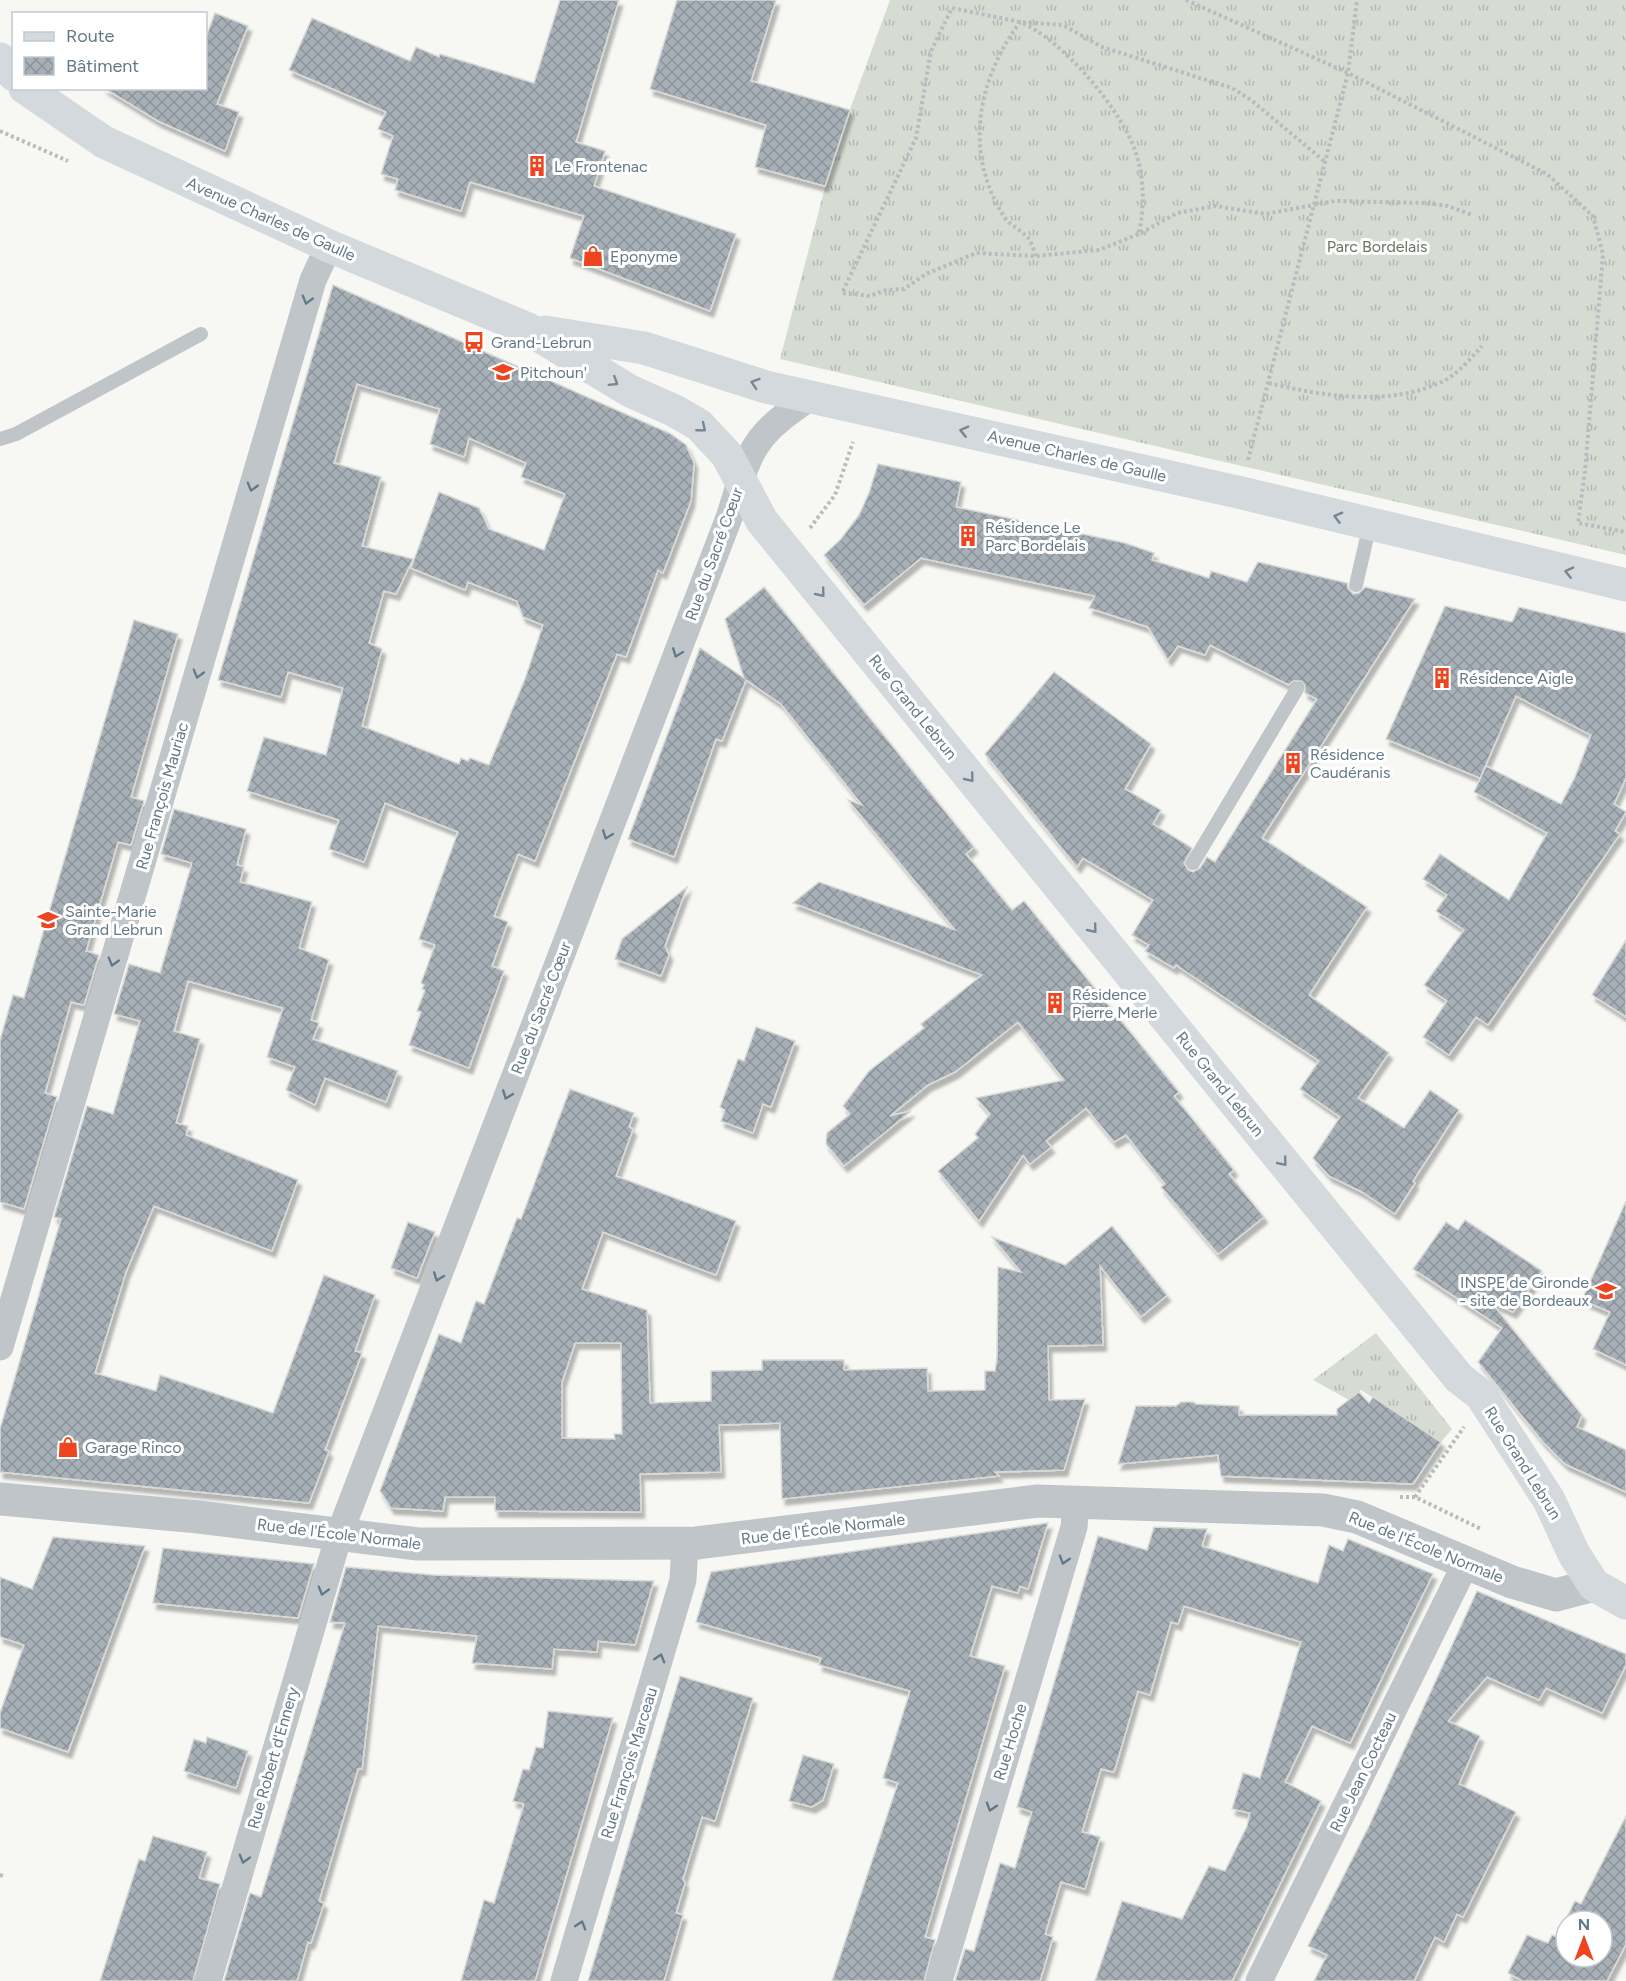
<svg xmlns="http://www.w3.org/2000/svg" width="1626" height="1981" font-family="Figtree,sans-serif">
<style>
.grass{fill:url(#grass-tufts)}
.building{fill:url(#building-cross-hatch);stroke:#d9d9d6;stroke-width:1.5;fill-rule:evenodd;filter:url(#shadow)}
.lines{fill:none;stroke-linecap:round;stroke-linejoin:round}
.path{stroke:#b8bcbf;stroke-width:4;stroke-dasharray:3 3;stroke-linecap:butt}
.service{stroke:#c0c5c9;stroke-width:14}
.minor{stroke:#c0c5c9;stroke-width:27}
.tertiary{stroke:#c0c5c9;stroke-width:33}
.secondary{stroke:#d4d9dd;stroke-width:33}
.oneway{stroke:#647987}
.oneway2{stroke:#758794}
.labels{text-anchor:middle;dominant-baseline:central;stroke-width:6;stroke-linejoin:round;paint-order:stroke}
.poi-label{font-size:16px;fill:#647987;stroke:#fff;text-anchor:start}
.street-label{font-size:16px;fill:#647987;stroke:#fff}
.park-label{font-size:16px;fill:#667860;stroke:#fff}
</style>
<defs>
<pattern id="grass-tufts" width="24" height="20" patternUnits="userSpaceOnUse" patternTransform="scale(1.5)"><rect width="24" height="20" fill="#d7dcd3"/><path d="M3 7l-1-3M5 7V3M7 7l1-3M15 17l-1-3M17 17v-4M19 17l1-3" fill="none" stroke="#b2b7b1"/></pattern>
<pattern id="building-cross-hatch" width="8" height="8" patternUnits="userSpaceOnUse" patternTransform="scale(1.5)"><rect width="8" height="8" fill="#a6b0b6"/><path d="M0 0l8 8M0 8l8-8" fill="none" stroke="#8b949a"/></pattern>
<filter id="shadow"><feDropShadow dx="3.5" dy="6" stdDeviation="1.5" flood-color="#0004"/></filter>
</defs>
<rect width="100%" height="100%" fill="#f7f7f4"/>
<g class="grass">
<path d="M 890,0 L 1626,0 L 1626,555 L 780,359 L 834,153 Z"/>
<path d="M 1376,1333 L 1452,1429 L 1441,1442 L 1361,1390 L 1349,1400 L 1313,1380 Z"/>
</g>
<g class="building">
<path d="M 560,0 L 619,0 L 576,142 L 605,151 L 594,186 L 736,234 L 710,311 L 570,258 L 584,216 L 470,182 L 461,211 L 395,190 L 398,179 L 381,174 L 393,136 L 378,129 L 386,112 L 289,70 L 312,18 L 410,61 L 416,47 L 439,57 L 440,54 L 534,83 Z"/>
<path d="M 677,0 L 776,0 L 751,81 L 850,110 L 825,186 L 755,167 L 766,125 L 650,89 Z"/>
<path d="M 215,13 L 248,26 L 217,104 L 239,112 L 225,151 L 158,121 L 104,88 L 206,88 L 206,37 Z"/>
<path d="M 333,285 L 671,434 L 686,445 L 694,463 L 691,501 L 663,573 L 658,570 L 626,657 L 617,654 L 535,861 L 518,854 L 494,916 L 508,922 L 492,966 L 504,971 L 469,1068 L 409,1045 L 421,1012 L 417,1011 L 425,990 L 422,989 L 424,985 L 421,983 L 435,945 L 419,939 L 458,832 L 385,803 L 364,862 L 329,849 L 339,820 L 247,791 L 264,737 L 326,755 L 343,688 L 288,672 L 281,697 L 218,680 ZM 357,384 L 440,409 L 430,444 L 464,457 L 469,438 L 526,463 L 521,477 L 565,494 L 544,550 L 489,529 L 479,508 L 439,492 L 411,568 L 465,590 L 468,582 L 517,601 L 523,617 L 543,625 L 525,679 L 489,765 L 470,758 L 468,761 L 461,758 L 459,764 L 362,726 L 382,649 L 369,643 L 384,591 L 396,594 L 413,559 L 362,546 L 381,477 L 334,463 Z"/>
<path d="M 878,464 L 961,482 L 956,507 L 1125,543 L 1154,553 L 1152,560 L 1209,578 L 1211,571 L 1247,582 L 1258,562 L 1347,583 L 1348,588 L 1353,594 L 1359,593 L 1365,587 L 1415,599 L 1262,838 L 1367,907 L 1309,995 L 1389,1053 L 1358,1098 L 1404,1128 L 1430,1090 L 1459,1110 L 1413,1181 L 1415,1183 L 1395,1214 L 1362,1192 L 1329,1176 L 1313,1158 L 1340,1117 L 1300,1089 L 1319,1061 L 1176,965 L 1174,968 L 1145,951 L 1149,945 L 1132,935 L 1153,900 L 1083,858 L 1077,867 L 985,754 L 1054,672 L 1151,744 L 1125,789 L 1161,810 L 1153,824 L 1192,848 L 1184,863 L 1188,870 L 1193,872 L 1200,868 L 1207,857 L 1215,862 L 1317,699 L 1305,693 L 1305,685 L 1301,681 L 1293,681 L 1289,685 L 1210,645 L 1205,655 L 1178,646 L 1168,660 L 1148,627 L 1089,608 L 1095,596 L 921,558 L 864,605 L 824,555 L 841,539 L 859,515 L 869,493 Z"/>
<path d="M 764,587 L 974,847 L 966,854 L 1012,910 L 1024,901 L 1179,1092 L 1174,1096 L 1234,1170 L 1229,1174 L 1264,1217 L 1218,1254 L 1161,1187 L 1165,1184 L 1126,1135 L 1114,1142 L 1086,1108 L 1046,1141 L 1051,1147 L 1030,1164 L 1023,1155 L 979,1221 L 938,1171 L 978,1138 L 975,1134 L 990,1114 L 976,1098 L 1064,1080 L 1018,1022 L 955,1072 L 928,1085 L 890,1116 L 911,1111 L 844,1166 L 826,1144 L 827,1133 L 850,1114 L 843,1106 L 869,1071 L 924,1028 L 921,1024 L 982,975 L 793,903 L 819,882 L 955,930 L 848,800 L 862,805 L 781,704 L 746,680 L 722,741 L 716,739 L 674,857 L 628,839 L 700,648 L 744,678 L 725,619 Z"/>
<path d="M 1445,606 L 1512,622 L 1519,607 L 1626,633 L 1626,778 L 1614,804 L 1626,812 L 1615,831 L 1620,834 L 1488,1025 L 1476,1017 L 1449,1055 L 1423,1037 L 1447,1001 L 1424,985 L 1464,930 L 1436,911 L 1447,895 L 1423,879 L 1440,854 L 1509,900 L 1547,833 L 1474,792 L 1486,766 L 1561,804 L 1575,777 L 1591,735 L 1516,696 L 1480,778 L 1386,739 Z"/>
<path d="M 134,620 L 178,634 L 131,797 L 144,801 L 131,845 L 118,842 L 86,951 L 99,955 L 84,1005 L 71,1002 L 45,1093 L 57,1097 L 24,1209 L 0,1202 L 0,1040 L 13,995 L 24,998 Z"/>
<path d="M 174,809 L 246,829 L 237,865 L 244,867 L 240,882 L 312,902 L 299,948 L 329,960 L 311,1020 L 319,1023 L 313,1039 L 398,1071 L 386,1102 L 325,1078 L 315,1105 L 286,1090 L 295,1067 L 267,1057 L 283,1008 L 188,981 L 174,1031 L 200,1039 L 176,1123 L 188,1126 L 186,1135 L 298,1180 L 272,1251 L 154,1206 L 126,1272 L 95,1373 L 156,1391 L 160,1375 L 273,1413 L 324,1275 L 375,1295 L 355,1351 L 362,1353 L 325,1450 L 329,1451 L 309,1503 L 0,1472 L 0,1429 L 61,1219 L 54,1217 L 87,1106 L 113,1114 L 140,1021 L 114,1014 L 129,964 L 160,973 L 192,863 L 161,854 Z"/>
<path d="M 687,887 L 665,946 L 669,955 L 661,976 L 615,959 L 622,939 Z"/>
<path d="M 1626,940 L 1626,1017 L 1592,995 Z"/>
<path d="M 756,1027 L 795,1041 L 771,1107 L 763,1104 L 753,1133 L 721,1121 L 725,1110 L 720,1107 L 738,1059 L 744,1061 Z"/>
<path d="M 570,1089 L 634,1113 L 629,1127 L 633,1129 L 616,1176 L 736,1221 L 716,1275 L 603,1232 L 582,1289 L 647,1310 L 650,1403 L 711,1401 L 711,1371 L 762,1370 L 762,1360 L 844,1360 L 844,1370 L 927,1368 L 928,1391 L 985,1390 L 985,1371 L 995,1371 L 997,1358 L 998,1267 L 1021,1272 L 992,1237 L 1065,1265 L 1112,1226 L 1167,1295 L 1141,1317 L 1100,1266 L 1103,1345 L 1048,1346 L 1049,1400 L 1085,1399 L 1064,1470 L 995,1472 L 999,1476 L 782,1499 L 780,1423 L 719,1425 L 721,1472 L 640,1474 L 641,1512 L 495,1511 L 495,1497 L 445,1497 L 443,1511 L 391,1508 L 380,1491 L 439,1334 L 461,1343 L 476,1301 L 484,1304 L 517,1218 L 521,1219 ZM 575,1343 L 621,1343 L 622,1434 L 614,1434 L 615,1439 L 562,1438 L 562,1382 Z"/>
<path d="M 1626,1201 L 1626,1365 L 1593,1349 L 1610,1312 L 1582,1300 Z"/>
<path d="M 1465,1220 L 1542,1271 L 1513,1312 L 1491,1302 L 1582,1415 L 1577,1427 L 1626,1450 L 1626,1492 L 1565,1464 L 1543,1442 L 1478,1362 L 1502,1328 L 1413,1269 L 1446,1222 L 1458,1230 Z"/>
<path d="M 408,1222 L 435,1232 L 417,1278 L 391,1268 Z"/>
<path d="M 1359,1392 L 1369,1403 L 1373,1397 L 1441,1442 L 1413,1484 L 1221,1476 L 1218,1455 L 1118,1464 L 1136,1406 L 1176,1406 L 1181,1402 L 1193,1402 L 1196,1404 L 1239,1406 L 1239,1415 L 1337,1415 L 1337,1409 Z"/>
<path d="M 1048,1523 L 1028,1589 L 1020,1586 L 1018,1593 L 992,1586 L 970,1656 L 1005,1666 L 925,1937 L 935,1940 L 924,1981 L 832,1981 L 898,1783 L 883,1778 L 910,1691 L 819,1665 L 821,1658 L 696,1622 L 711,1572 Z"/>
<path d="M 1154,1527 L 1207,1529 L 1202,1546 L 1318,1583 L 1329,1545 L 1343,1551 L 1348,1539 L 1433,1574 L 1350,1743 L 1312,1726 L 1285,1782 L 1321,1801 L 1232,1981 L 1095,1981 L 1122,1901 L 1182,1919 L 1209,1866 L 1225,1871 L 1247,1826 L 1250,1813 L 1232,1809 L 1243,1773 L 1260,1778 L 1301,1642 L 1184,1606 L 1178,1624 L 1171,1622 L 1150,1695 L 1138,1691 L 1114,1772 L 1101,1769 L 1082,1832 L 1100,1837 L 1085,1889 L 1061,1882 L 1045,1934 L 1053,1937 L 1040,1981 L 955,1981 L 965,1949 L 974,1951 L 1000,1863 L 1015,1868 L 1032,1812 L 1017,1807 L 1098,1536 L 1147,1550 Z"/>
<path d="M 53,1537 L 145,1546 L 68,1752 L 0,1728 L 0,1713 L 24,1645 L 0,1637 L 0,1577 L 32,1589 Z"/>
<path d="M 163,1548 L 314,1564 L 298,1618 L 153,1603 Z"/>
<path d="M 346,1567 L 433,1575 L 654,1581 L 635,1645 L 598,1641 L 597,1652 L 554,1649 L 552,1669 L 472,1663 L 477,1636 L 378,1626 L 362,1769 L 358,1769 L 319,1901 L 324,1903 L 311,1943 L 308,1942 L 297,1981 L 224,1981 L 250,1893 L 261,1897 L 345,1623 L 330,1622 Z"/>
<path d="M 1477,1591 L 1626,1654 L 1626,1665 L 1602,1713 L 1546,1688 L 1539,1700 L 1487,1677 L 1448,1721 L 1480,1736 L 1459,1784 L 1516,1812 L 1463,1917 L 1457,1914 L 1444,1942 L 1435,1937 L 1414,1981 L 1314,1981 L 1327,1955 L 1308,1946 L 1369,1826 Z"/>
<path d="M 680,1676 L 753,1698 L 715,1821 L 702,1817 L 683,1879 L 685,1883 L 676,1913 L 683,1915 L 664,1981 L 588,1981 Z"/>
<path d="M 548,1711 L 613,1718 L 535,1981 L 461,1981 L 484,1900 L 494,1903 L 524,1804 L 513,1801 L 523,1769 L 529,1770 L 536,1747 L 543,1748 Z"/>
<path d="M 207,1737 L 248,1751 L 236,1788 L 184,1771 L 194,1739 L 206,1743 Z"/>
<path d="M 803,1755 L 834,1764 L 823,1800 L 812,1807 L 789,1801 Z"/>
<path d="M 1626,1816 L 1626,1944 L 1607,1981 L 1522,1981 L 1508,1973 L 1527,1935 L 1548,1943 L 1552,1935 L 1557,1937 L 1575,1901 L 1581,1904 ZM 1566,1921 L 1602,1921 L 1602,1957 L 1566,1957 Z"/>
<path d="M 153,1836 L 207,1852 L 199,1878 L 220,1884 L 193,1981 L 100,1981 L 139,1859 L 145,1861 Z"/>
</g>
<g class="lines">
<g class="path">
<path d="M 1186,0 L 1348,73 L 1547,174 L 1593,216 L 1603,254 L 1585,471 L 1578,523 L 1626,532"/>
<path d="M 0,131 L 68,161"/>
<path d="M 1324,161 L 1251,100 L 1232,88 L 1102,47 L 1063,25 L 1020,22 L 952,8 L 931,51 L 916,138 L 842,293 L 870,296 L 886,290 L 904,289 L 926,274 L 976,253 L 1036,256 L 1099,250 L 1139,234 L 1177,213 L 1216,206 L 1265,214 L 1335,201 L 1426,203 L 1448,206 L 1472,215"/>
<path d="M 1036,256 C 1034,251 1032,244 1029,239 C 1023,231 1011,226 1005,218 C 963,154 977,80 1020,22 C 1062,39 1122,110 1136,153 C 1145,181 1144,207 1139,234"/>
<path d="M 1269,383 C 1321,396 1386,406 1437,384 C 1456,377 1469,360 1482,346"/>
<path d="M 1248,460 L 1348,73 L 1357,0"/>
<path d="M 810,528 L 835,495 L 853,442"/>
<path d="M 1400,1497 L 1415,1497 L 1481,1529"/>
<path d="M 1415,1497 L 1464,1427"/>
<path d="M 0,1875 L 3,1876"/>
</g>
<g class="service">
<path d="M 0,439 L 16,434 L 201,334"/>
<path d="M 1356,585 L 1370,524"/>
<path d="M 1193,863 L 1297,689"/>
</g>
<g class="minor">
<path d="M 0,1347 L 313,280 L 329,246"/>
<path d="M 208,1981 L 339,1535 L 730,515 C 750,449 752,436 811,397"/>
<path d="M 564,1981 L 683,1580 L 685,1544"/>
<path d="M 939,1981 L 1074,1527 L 1076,1503"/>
<path d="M 1259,1981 L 1466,1563"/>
</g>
<path class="tertiary" d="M 0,1499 L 199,1517 L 418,1544 L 696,1543 L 1038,1501 L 1323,1510 L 1357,1517 L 1512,1582 L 1556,1595 L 1594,1585"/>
<g class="secondary">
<path d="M 0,59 L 14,75"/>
<path d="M 25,88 L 104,142 L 329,246 L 528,329 L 630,391 L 675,411 L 699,425 L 727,455 L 762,521 L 1459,1378 L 1481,1395 L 1549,1500 L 1574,1554 L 1594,1585 L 1626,1603"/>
<path d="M 545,332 L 644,348 L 766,387 L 1242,493 L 1626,585"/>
</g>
</g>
<defs><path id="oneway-chevron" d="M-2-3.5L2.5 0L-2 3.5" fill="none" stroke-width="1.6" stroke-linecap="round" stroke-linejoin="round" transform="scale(1.5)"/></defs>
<g class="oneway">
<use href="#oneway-chevron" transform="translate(307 300) rotate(106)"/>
<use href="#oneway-chevron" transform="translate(252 487) rotate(106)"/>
<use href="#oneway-chevron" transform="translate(677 653) rotate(111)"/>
<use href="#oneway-chevron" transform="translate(198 674) rotate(106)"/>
<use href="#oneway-chevron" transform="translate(607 835) rotate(111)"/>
<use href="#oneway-chevron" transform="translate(113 962) rotate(106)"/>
<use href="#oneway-chevron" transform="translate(507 1095) rotate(111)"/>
<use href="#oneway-chevron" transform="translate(438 1277) rotate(111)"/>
<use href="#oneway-chevron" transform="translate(1064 1560) rotate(107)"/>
<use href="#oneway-chevron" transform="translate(323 1591) rotate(106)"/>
<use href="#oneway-chevron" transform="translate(660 1658) rotate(-73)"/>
<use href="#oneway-chevron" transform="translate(991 1807) rotate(107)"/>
<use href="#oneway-chevron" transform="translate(244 1859) rotate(106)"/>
<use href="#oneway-chevron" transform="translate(581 1925) rotate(-73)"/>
</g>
<g class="oneway2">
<use href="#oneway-chevron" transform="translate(614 382) rotate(32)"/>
<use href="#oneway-chevron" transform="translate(755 383) rotate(-162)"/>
<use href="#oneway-chevron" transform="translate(702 428) rotate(39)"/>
<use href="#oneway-chevron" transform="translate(964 431) rotate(-167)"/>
<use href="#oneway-chevron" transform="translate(1338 517) rotate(-166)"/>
<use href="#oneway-chevron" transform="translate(1569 572) rotate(-167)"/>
<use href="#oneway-chevron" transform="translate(821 593) rotate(51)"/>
<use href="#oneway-chevron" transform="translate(970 778) rotate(51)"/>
<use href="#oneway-chevron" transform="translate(1093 929) rotate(51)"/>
<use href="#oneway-chevron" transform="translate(1283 1162) rotate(51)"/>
</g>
<defs>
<symbol id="building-bare" viewBox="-9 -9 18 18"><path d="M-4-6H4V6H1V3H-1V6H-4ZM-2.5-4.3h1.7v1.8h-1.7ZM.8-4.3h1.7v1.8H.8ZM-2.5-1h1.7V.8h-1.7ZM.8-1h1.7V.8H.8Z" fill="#ec451f" stroke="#fff" stroke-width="2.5" paint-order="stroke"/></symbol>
<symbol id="shop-bare" viewBox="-9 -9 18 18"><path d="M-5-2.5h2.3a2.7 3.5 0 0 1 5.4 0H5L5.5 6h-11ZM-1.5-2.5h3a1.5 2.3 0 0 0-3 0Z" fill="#ec451f" stroke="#fff" stroke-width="2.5" paint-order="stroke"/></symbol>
<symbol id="bus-bare" viewBox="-9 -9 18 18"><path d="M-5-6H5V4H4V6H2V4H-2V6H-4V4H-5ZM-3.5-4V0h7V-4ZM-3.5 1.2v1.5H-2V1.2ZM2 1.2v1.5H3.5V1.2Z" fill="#ec451f" stroke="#fff" stroke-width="2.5" paint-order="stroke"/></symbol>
<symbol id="school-bare" viewBox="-9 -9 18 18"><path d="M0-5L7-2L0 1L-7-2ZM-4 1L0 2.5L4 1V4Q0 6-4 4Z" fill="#ec451f" stroke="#fff" stroke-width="2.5" paint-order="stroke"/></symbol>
<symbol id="university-bare" viewBox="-9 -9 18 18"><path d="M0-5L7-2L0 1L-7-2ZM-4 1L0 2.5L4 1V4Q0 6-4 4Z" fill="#ec451f" stroke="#fff" stroke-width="2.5" paint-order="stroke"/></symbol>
</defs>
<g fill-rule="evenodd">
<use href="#building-bare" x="522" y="151" width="30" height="30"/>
<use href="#shop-bare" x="578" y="241" width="30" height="30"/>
<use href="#bus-bare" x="459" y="327" width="30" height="30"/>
<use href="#school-bare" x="488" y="357" width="30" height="30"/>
<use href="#building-bare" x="953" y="521" width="30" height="30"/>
<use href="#building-bare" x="1427" y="663" width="30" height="30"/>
<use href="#building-bare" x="1278" y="748" width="30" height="30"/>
<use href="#school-bare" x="33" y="905" width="30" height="30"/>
<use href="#building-bare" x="1040" y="988" width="30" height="30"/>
<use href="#university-bare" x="1591" y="1276" width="30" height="30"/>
<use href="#shop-bare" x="53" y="1432" width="30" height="30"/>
</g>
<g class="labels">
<g class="poi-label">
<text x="554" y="166">Le Frontenac</text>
<text x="610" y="256">Eponyme</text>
<text x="491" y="342">Grand-Lebrun</text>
<text x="520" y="372">Pitchoun'</text>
<text x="985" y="527">Résidence Le<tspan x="985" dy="18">Parc Bordelais</tspan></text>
<text x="1459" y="678">Résidence Aigle</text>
<text x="1310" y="754">Résidence<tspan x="1310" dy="18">Caudéranis</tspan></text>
<text x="65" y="911">Sainte-Marie<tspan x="65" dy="18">Grand Lebrun</tspan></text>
<text x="1072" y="994">Résidence<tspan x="1072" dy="18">Pierre Merle</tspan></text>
<text x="1589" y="1282" text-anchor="end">INSPE de Gironde<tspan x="1589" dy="18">- site de Bordeaux</tspan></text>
<text x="85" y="1447">Garage Rinco</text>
</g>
<g class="street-label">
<text transform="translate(271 219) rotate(24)">Avenue Charles de Gaulle</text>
<text transform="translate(1077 456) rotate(13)">Avenue Charles de Gaulle</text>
<text transform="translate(714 554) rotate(-70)">Rue du Sacré Cœur</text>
<text transform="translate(913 707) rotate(51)">Rue Grand Lebrun</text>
<text transform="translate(162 796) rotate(-74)">Rue François Mauriac</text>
<text transform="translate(541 1008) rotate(-69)">Rue du Sacré Cœur</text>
<text transform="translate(1220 1084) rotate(51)">Rue Grand Lebrun</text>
<text transform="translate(1523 1463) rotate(58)">Rue Grand Lebrun</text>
<text transform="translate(823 1529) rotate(-7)">Rue de l'École Normale</text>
<text transform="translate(339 1534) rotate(7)">Rue de l'École Normale</text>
<text transform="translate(1426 1547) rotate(22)">Rue de l'École Normale</text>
<text transform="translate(1010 1742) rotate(-73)">Rue Hoche</text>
<text transform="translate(273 1758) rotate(-74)">Rue Robert d'Ennery</text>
<text transform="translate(629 1763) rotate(-73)">Rue François Marceau</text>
<text transform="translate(1363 1772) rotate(-64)">Rue Jean Cocteau</text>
</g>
<g class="park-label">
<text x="1377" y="246">Parc Bordelais</text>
</g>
</g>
<rect x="12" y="12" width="195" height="78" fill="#ffffff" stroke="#c1c9cf" stroke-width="1.5"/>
<rect x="24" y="32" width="30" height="9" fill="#d4d9dd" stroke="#c1c9cf" stroke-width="1.5"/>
<text x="66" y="42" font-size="18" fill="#647987">Route</text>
<rect x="24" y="57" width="30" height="18" fill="url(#building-cross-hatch)" stroke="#c1c9cf" stroke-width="1.5"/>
<text x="66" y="72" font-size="18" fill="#647987">Bâtiment</text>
<g transform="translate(1584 1939)"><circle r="28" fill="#ffffff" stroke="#c1c9cf" stroke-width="1.5"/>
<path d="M0-4.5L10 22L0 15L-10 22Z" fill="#ec451f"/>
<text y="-9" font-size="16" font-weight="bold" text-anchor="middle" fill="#647987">N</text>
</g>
</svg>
